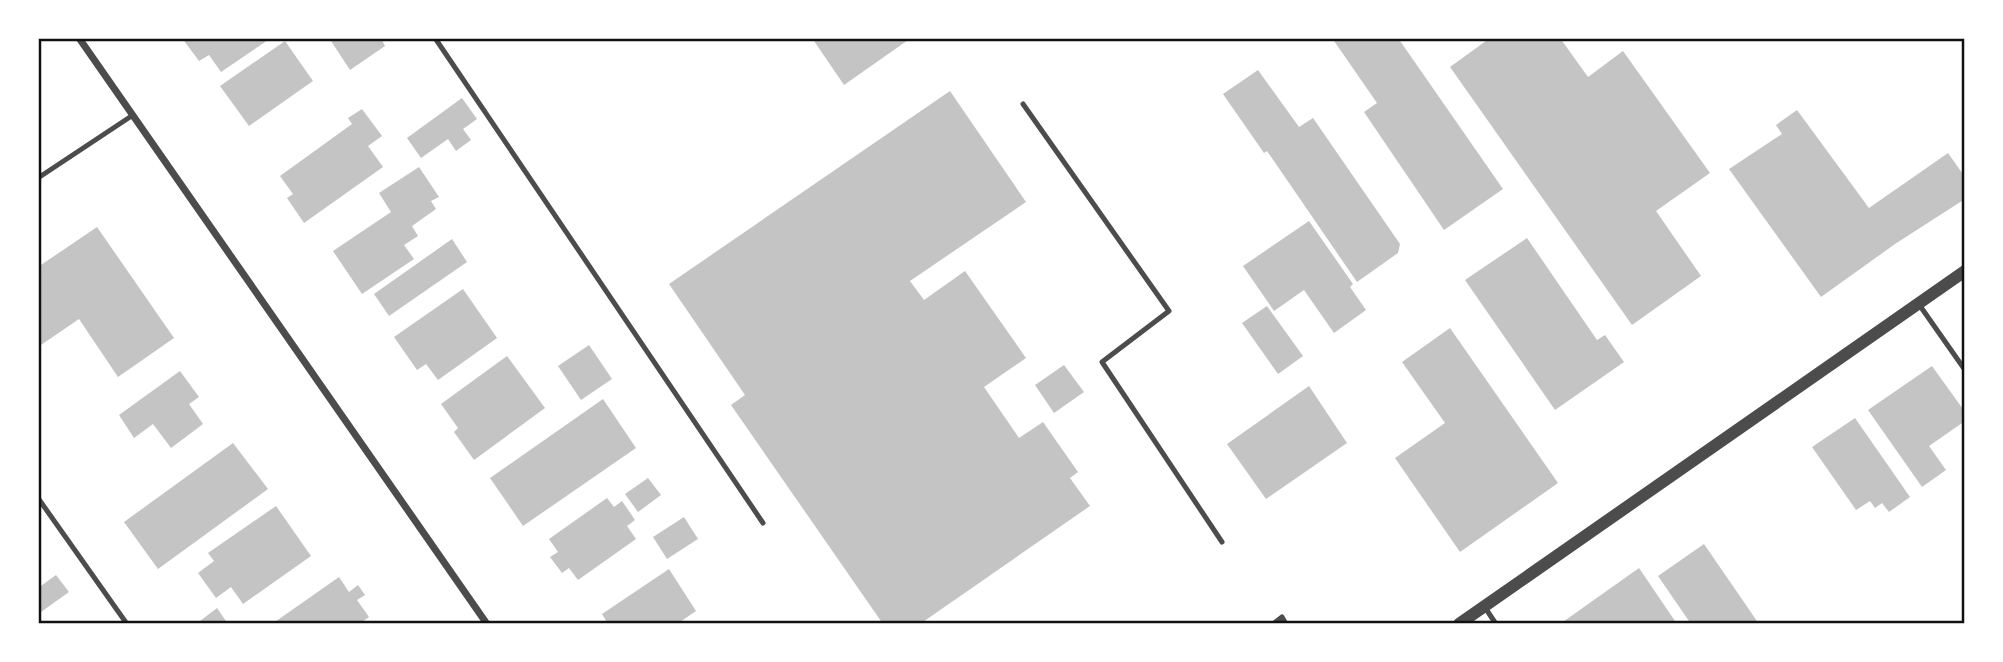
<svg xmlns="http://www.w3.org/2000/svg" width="2003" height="662" font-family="'Asap Condensed',sans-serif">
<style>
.building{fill:#c4c4c4}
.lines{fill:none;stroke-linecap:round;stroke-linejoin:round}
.service{stroke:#4c4c4c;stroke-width:5}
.minor{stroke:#4c4c4c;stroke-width:7}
.tertiary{stroke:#4c4c4c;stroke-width:12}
.neatline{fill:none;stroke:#111;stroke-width:2.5}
</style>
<rect width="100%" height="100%" fill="#fff"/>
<g class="building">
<path d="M 182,38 L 271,38 L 221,72 L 209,55 L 199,61 Z"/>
<path d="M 329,38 L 381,38 L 385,46 L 350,70 Z"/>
<path d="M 812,38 L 911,38 L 844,85 Z"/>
<path d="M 1332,38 L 1398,38 L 1503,189 L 1444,230 L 1364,112 L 1377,103 Z"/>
<path d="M 1490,38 L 1560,38 L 1588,77 L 1623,51 L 1710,173 L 1656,211 L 1701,276 L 1632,325 L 1450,67 Z"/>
<path d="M 285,41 L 313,81 L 249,126 L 220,86 Z"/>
<path d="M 1258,70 L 1299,127 L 1313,118 L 1400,244 L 1398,253 L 1357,282 L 1267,151 L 1264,153 L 1223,94 Z"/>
<path d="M 950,91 L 1026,202 L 910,281 L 924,300 L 965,271 L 1026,358 L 984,387 L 1019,438 L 1043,422 L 1078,472 L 1070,478 L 1090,506 L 920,624 L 883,624 L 731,405 L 745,395 L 669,284 Z"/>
<path d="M 462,98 L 477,119 L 463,129 L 471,140 L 456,151 L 448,139 L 421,158 L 407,138 Z"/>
<path d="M 362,109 L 382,136 L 368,146 L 383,167 L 304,223 L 287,198 L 293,194 L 280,176 L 352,124 L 348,118 Z"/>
<path d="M 1797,110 L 1869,208 L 1948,153 L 1965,177 L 1965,199 L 1895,244 L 1821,297 L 1729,169 L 1782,134 L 1776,125 Z"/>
<path d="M 419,167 L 439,197 L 431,201 L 436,209 L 412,226 L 418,236 L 404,245 L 414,259 L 362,294 L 333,251 L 391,212 L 379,193 Z"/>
<path d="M 1309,221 L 1353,284 L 1350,287 L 1366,310 L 1334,333 L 1304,290 L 1274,311 L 1243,266 Z"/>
<path d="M 97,227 L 174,338 L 118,377 L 79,319 L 38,347 L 38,267 Z"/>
<path d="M 1527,238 L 1597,340 L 1605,335 L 1624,362 L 1555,410 L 1465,280 Z"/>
<path d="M 452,239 L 467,262 L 389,316 L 374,294 Z"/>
<path d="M 463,289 L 497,338 L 438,380 L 426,364 L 417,370 L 394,337 Z"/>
<path d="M 1267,306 L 1303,356 L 1278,374 L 1242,323 Z"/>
<path d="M 1450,328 L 1558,483 L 1460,552 L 1395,458 L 1445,423 L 1402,362 Z"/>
<path d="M 589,345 L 612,379 L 581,400 L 558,366 Z"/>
<path d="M 507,356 L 545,408 L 474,460 L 454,432 L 458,428 L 441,404 Z"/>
<path d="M 1064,365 L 1084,392 L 1054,413 L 1035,385 Z"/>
<path d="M 1932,366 L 1965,412 L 1965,421 L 1929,446 L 1946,470 L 1922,487 L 1868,410 Z"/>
<path d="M 180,371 L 199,397 L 189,404 L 203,424 L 171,448 L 153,424 L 134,438 L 119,415 Z"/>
<path d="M 1309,386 L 1347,443 L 1266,499 L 1227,444 Z"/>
<path d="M 603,399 L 636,448 L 523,526 L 490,478 Z"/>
<path d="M 1855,418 L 1910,497 L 1889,512 L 1882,503 L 1875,508 L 1870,501 L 1856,510 L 1812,447 Z"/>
<path d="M 233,443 L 268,489 L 158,569 L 124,522 Z"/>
<path d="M 648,478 L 661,495 L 638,512 L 625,494 Z"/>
<path d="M 607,498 L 614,507 L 622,501 L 635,520 L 627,526 L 636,539 L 578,580 L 569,568 L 562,573 L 550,557 L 558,552 L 549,539 Z"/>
<path d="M 276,506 L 311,556 L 243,604 L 231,587 L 216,598 L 198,573 L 214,561 L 208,553 Z"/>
<path d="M 684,517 L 698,539 L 667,559 L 653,537 Z"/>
<path d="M 1704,544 L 1759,624 L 1691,624 L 1658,576 Z"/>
<path d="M 1639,568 L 1677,624 L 1560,624 Z"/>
<path d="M 669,569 L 696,611 L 677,624 L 608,624 L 602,614 Z"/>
<path d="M 56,575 L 69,592 L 41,612 L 38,609 L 38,588 Z"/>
<path d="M 339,577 L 349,592 L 358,585 L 365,595 L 357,600 L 369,617 L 359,624 L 272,624 Z"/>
<path d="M 217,608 L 228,624 L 196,624 Z"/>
</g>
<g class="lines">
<g class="service">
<path d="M 435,38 L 763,523"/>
<path d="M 1023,104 L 1169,311 L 1102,362 L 1222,542"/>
<path d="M 38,178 L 133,115"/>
<path d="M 1918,303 L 1965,370"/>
<path d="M 38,498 L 127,624"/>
<path d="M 1484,606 L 1496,624"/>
<path d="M 1273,624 L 1282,617 L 1286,624"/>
</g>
<path class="minor" d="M 79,38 L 487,624"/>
<path class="tertiary" d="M 1459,624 L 1965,271"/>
</g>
<rect width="2003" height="662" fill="none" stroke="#ffffff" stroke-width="80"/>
<rect x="40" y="40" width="1923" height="582" class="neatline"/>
</svg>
